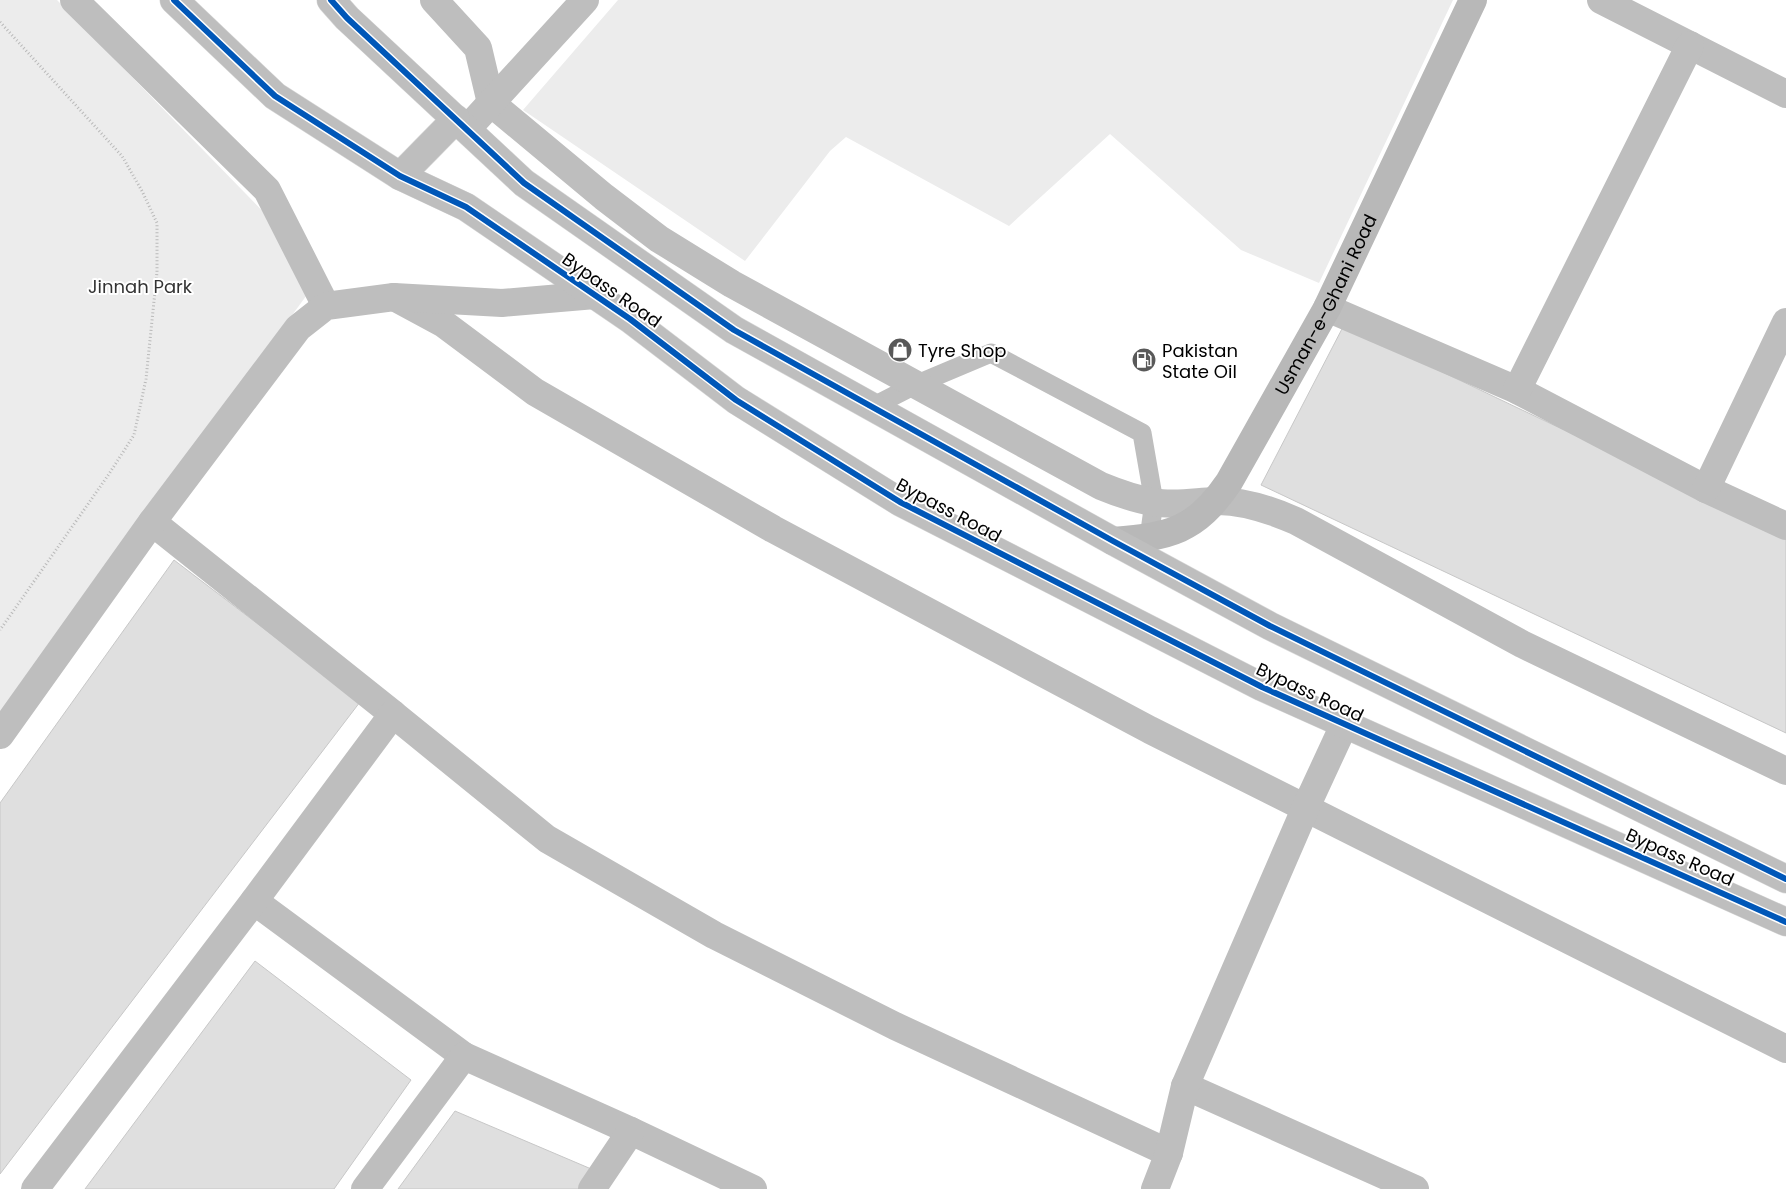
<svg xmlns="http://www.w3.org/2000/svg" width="1786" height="1189" font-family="Poppins,sans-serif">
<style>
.green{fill:#ececec}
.building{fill:#dfdfdf;stroke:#c7c7c7}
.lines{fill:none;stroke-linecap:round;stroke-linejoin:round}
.primary-casing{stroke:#dbdbdb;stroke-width:29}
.path{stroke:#b9b9b9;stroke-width:3;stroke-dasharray:1 2.5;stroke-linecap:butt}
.service{stroke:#bebebe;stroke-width:19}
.minor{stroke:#bebebe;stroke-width:28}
.tertiary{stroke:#bebebe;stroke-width:28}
.secondary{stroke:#b8b8b8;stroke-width:28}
.primary{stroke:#bebebe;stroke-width:28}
.cycleway-casing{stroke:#fff;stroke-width:9}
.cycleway{stroke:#0057b8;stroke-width:6}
.labels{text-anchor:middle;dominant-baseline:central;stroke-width:4;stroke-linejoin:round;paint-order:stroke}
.park-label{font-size:18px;fill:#333;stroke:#fff}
.street-label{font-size:18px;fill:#000;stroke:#fff}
.poi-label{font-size:18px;fill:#000;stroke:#fff;text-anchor:start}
</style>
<rect width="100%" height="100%" fill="#fff"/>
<g class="green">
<path d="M 0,0 L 57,0 L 323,273 L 0,713 Z"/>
<path d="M 618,0 L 1453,0 L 1319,283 L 1241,250 L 1110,134 L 1009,226 L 846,137 L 830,151 L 745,261 L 523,110 Z"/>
</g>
<g class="building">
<path d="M 1344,325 L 1786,536 L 1786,733 L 1261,485 Z"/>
<path d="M 174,560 L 360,702 L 0,1174 L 0,803 Z"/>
<path d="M 255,961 L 411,1080 L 334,1189 L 85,1189 Z"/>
<path d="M 455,1111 L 596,1171 L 583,1189 L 398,1189 Z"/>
</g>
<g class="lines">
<defs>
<g id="primary">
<path d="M 174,0 L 275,96 L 400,176 L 466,207 L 630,319 L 736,400 L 900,502 L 1262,687 L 1786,922"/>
<path d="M 331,0 L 347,18 L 524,183 L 734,330 L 1113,541 L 1270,626 L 1786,879"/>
<path d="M 400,176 L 456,119"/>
</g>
</defs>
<use href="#primary" class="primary-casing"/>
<path class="path" d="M 0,22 L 122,156 L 142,191 L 157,223 L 157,272 L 146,379 L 134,435 L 109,474 L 0,630"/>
<path class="service" d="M 872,407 L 915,385 L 991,353 L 1142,433 L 1154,502 L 1149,538"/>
<g class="minor">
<path d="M 74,0 L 267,190 L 326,306"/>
<path d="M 434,0 L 478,48 L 491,103 L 604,197 L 659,239 L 732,284 L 1101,486 C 1118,493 1135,499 1153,502 C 1173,506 1194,502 1214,501 C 1242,500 1271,510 1296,521 L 1522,644 L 1786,771"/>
<path d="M 1601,0 L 1786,94"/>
<path d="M 467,129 L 585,0"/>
<path d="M 394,297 L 444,324 L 535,392 L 773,529 L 1150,730 L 1786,1049"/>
<path d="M 1327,308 L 1517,390 L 1706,489 L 1786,526"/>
<path d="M 1517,390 L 1690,45"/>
<path d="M 1706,489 L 1786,322"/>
<path d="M 152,522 L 393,714"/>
<path d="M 254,901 L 464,1056"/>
<path d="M 1185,1086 L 1415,1189"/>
<path d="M 35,1189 L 254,901 L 393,714 L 547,839 L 714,935 L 895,1026 L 1169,1153"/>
<path d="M 365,1189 L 464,1056 L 631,1131 L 753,1189"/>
<path d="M 592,1189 L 631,1131"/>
<path d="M 1155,1189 L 1169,1153 L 1185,1086 L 1306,807 L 1344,725"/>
</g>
<path class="tertiary" d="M 0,735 L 152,522 L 298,328 L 326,306 L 394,297 L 502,303 L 595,295"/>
<path class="secondary" id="s1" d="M 1113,541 C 1170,536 1195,532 1229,482 L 1327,308 L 1473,0"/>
<use href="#primary" class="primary"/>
<defs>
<g id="cycleway">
<path d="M 174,0 L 275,96 L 400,176 L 466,207 L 630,319 L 736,400 L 900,502 L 1262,687 L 1786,922"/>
<path d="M 331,0 L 347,18 L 524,183 L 734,330 L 1113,541 L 1270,626 L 1786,879"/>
</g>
</defs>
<use href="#cycleway" class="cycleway-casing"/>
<use href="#cycleway" class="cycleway"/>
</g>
<defs>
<symbol id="shop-disc" viewBox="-11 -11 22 22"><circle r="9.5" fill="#595959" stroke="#fff"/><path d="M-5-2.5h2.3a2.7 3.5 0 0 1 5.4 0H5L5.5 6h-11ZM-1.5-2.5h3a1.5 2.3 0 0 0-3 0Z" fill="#fff"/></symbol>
<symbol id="fuel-disc" viewBox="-11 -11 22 22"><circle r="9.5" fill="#595959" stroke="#fff"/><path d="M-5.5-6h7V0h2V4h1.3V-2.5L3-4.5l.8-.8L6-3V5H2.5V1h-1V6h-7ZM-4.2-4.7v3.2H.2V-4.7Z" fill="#fff"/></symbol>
</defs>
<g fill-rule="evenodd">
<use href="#shop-disc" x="886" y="336" width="28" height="28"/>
<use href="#fuel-disc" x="1130" y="346" width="28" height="28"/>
</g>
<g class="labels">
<g class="park-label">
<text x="140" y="286">Jinnah Park</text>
</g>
<g class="street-label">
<text transform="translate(612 290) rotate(35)">Bypass Road</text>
<text stroke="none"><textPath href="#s1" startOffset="339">Usman-e-Ghani Road</textPath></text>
<text transform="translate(949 510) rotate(28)">Bypass Road</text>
<text transform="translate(1310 692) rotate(25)">Bypass Road</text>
<text transform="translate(1680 857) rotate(24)">Bypass Road</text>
</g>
<g class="poi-label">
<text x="918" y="350">Tyre Shop</text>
<text x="1162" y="350">Pakistan<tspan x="1162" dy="21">State Oil</tspan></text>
</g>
</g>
</svg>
